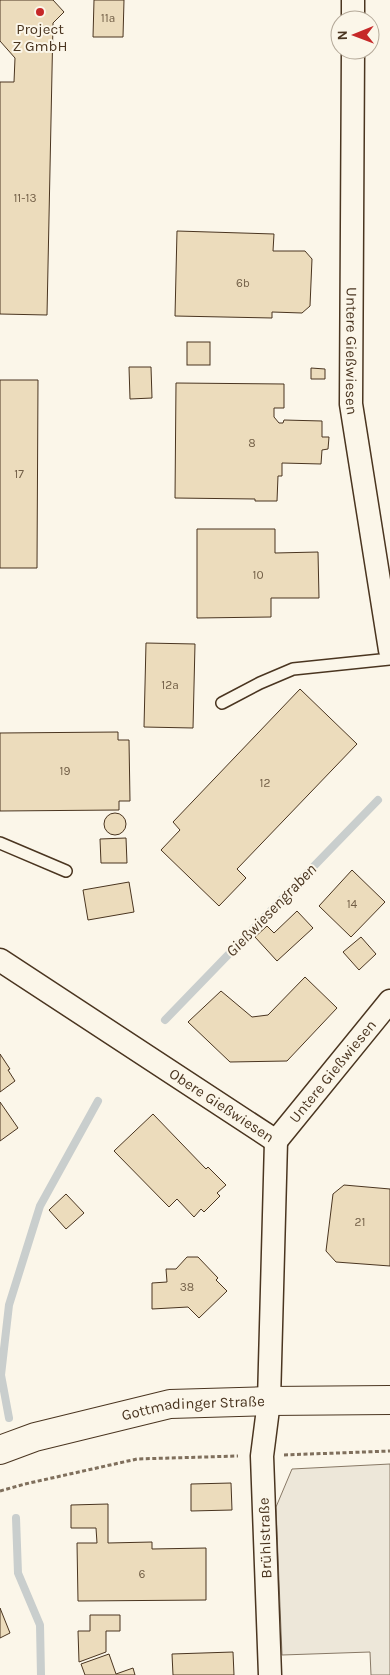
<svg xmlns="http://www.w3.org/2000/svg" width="390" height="1675" font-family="Karla,sans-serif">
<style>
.parking{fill:#ede7d9;stroke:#887966}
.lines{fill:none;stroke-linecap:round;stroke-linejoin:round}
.stream{stroke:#c9cecd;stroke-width:8}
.building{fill:#ecdcbc;stroke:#4a3520}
.lane-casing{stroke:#4a3520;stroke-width:14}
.street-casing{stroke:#4a3520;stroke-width:25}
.secondary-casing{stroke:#4a3520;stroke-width:30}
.path{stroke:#7f6f5c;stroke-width:3;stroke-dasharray:4 2.5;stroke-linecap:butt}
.lane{stroke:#fbf6e9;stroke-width:11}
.street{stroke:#fbf6e9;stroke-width:22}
.secondary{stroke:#fbf6e9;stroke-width:28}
.poi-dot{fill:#c62828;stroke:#fbf6e9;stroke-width:2}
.labels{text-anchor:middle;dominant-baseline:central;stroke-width:4;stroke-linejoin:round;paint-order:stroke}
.number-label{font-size:12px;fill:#725f47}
.poi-label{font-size:15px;fill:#4a3520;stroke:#fbf6e9}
.street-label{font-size:15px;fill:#4a3520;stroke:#fbf6e9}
.water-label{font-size:16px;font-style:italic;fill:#4a3520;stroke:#fbf6e9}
</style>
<rect width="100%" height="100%" fill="#fbf6e9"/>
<path class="parking" d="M 390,1464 L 390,1675 L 371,1675 L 370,1652 L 282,1655 L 276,1507 L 292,1469 Z"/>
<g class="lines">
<g class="stream">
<path d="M 165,1020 L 378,800"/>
<path d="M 9,1418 L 1,1375 L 9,1305 L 40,1206 L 98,1101"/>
<path d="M 16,1518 L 18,1573 L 40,1625 L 41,1675"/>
</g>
</g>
<g class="building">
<path d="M 0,0 L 53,0 L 64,12 L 53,23 L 47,315 L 0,314 L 0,82 L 14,82 L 15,58 L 0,41 Z"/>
<path d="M 94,0 L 124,0 L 123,37 L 93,37 Z"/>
<path d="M 177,231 L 274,234 L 273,251 L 305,251 L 312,259 L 310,306 L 302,313 L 272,312 L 272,318 L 175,316 Z"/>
<rect x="187" y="342" width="23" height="23"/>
<path d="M 129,367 L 151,367 L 152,398 L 130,399 Z"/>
<path d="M 311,368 L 325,369 L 325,379 L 311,379 Z"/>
<path d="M 0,380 L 38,380 L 37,568 L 0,568 Z"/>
<path d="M 176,383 L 284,384 L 284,408 L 274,408 L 274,417 L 279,423 L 283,423 L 284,420 L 322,421 L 322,437 L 329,437 L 328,449 L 322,450 L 321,464 L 282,463 L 282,476 L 278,476 L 277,501 L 255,501 L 255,499 L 175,498 Z"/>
<path d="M 197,529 L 275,529 L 275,553 L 318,552 L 319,598 L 271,598 L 271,617 L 197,618 Z"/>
<path d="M 146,643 L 195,644 L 193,728 L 144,727 Z"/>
<path d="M 300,689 L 357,744 L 237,869 L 246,878 L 219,906 L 161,850 L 180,830 L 173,822 Z"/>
<path d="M 118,732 L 118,740 L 129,740 L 130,801 L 119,801 L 119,810 L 0,811 L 0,733 Z"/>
<circle cx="115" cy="824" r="11"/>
<path d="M 126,838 L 127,863 L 101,863 L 100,839 Z"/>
<path d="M 352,870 L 385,902 L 351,937 L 319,906 Z"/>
<path d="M 129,882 L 134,912 L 88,920 L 83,890 Z"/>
<path d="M 297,911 L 313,928 L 277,961 L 255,937 L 267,926 L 274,933 Z"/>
<path d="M 361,937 L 376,954 L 359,970 L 343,952 Z"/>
<path d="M 305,977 L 337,1008 L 287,1061 L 230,1062 L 188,1022 L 221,991 L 252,1017 L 268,1015 Z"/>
<path d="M 0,1054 L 10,1069 L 8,1070 L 15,1081 L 0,1092 Z"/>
<path d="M 0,1102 L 18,1128 L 0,1141 Z"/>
<path d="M 153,1114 L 206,1169 L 208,1167 L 226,1185 L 217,1193 L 220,1196 L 204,1212 L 201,1209 L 194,1217 L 177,1199 L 169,1207 L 114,1151 Z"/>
<path d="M 344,1185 L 390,1189 L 390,1266 L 336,1262 L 326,1251 L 333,1194 Z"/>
<path d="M 66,1194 L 84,1213 L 66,1229 L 49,1210 Z"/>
<path d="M 187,1257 L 198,1257 L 218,1278 L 216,1280 L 227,1291 L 199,1318 L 188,1307 L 152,1309 L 152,1283 L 167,1282 L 166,1269 L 176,1269 Z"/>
<path d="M 231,1483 L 232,1510 L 191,1511 L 191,1484 Z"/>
<path d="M 108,1504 L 108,1543 L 152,1542 L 152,1549 L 206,1548 L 206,1600 L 78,1601 L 77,1543 L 97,1543 L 96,1528 L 71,1528 L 71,1505 Z"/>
<path d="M 0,1608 L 10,1633 L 0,1638 Z"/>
<path d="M 90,1615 L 120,1615 L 120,1631 L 106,1631 L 106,1652 L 79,1662 L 78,1631 L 90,1631 Z"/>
<path d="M 233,1652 L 234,1675 L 173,1675 L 172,1654 Z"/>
<path d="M 109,1654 L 116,1674 L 133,1668 L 135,1675 L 85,1675 L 81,1664 Z"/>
</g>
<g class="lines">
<defs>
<g id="lane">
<path d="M 222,703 L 260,683 L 293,669 L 390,659"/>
<path d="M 0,843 L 66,871"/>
</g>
<g id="street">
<path d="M 353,20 L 353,0"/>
<path id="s1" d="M 353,50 L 351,404 L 390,650"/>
<path id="s2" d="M 0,960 L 276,1141"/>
<path id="s3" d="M 276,1141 L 390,1001"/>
<path d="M 270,1675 L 262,1456 L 269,1401 L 276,1141"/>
</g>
<g id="secondary">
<path id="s4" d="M 0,1450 L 35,1437 L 170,1404 L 269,1401 L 390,1400"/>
</g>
</defs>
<use href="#lane" class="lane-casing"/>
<use href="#street" class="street-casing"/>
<use href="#secondary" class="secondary-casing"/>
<g class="path">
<path d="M 284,1455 L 390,1451"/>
<path d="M 0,1491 L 25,1484 L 137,1459 L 238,1456"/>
</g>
<use href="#lane" class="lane"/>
<use href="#street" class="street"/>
<use href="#secondary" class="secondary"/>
</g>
<circle class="poi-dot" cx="40" cy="12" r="5"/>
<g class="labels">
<g class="number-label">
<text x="108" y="18">11a</text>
<text x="25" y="198">11-13</text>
<text x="243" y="283">6b</text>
<text x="252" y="443">8</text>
<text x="19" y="474">17</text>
<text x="258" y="575">10</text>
<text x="170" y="685">12a</text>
<text x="65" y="771">19</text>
<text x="265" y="783">12</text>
<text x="352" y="904">14</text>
<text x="360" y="1222">21</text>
<text x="187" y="1287">38</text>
<text x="142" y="1574">6</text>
</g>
<g class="poi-label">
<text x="40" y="29">Project<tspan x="40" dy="17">Z GmbH</tspan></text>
</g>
<g class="street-label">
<text stroke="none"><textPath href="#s1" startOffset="301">Untere Gießwiesen</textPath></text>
<text stroke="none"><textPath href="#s3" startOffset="90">Untere Gießwiesen</textPath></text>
<text stroke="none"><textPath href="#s2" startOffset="265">Obere Gießwiesen</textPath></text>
<text stroke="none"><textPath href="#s4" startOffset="199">Gottmadinger Straße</textPath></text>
<text transform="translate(265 1538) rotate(-92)">Brühlstraße</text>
</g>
<g class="water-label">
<text transform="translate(271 910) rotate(-46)">Gießwiesengraben</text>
</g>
</g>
<g transform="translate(355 35) rotate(269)"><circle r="24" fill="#fbf6e9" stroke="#b4a999"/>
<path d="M0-4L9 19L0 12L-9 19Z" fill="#c62828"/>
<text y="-8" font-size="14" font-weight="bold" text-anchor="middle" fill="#4a3520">N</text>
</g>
</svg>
